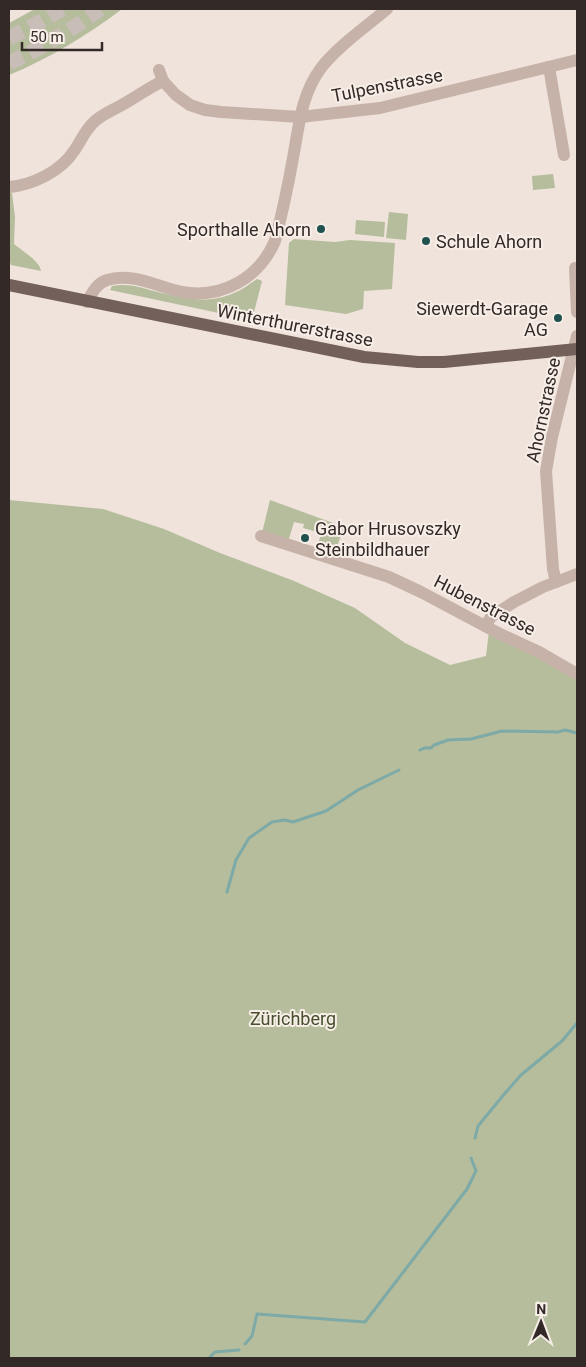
<svg xmlns="http://www.w3.org/2000/svg" width="586" height="1367" font-family="Roboto,sans-serif">
<style>
.green{fill:#b5bd9c}
.lines{fill:none;stroke-linecap:round;stroke-linejoin:round}
.stream{stroke:#7da9a6;stroke-width:3}
.highway-tunnel{stroke:#c9beb7;stroke-width:15;stroke-dasharray:15 8;stroke-linecap:butt}
.minor{stroke:#c6b2a8;stroke-width:12}
.major{stroke:#74605a;stroke-width:12}
.poi-dot{fill:#21514f;stroke:#f7eee7;stroke-width:2}
.labels{text-anchor:middle;dominant-baseline:central;stroke-width:4;stroke-linejoin:round;paint-order:stroke}
.street-label{font-size:18px;fill:#332a28;stroke:#f7eee7}
.poi-label{font-size:18px;fill:#332a28;stroke:#f7eee7;text-anchor:end}
.park-label{font-size:18px;fill:#474f2e;stroke:#f7eee7}
</style>
<rect width="100%" height="100%" fill="#efe3db"/>
<g class="green">
<path d="M 35,9 L 122,9 C 88,35 48,59 9,75 L 9,23 Z"/>
<path d="M 553,174 L 555,188 L 533,190 L 532,176 Z"/>
<path d="M 9,193 L 12,193 L 15,217 L 14,244 C 22,251 40,261 41,271 L 11,265 L 10,262 L 9,262 Z"/>
<path d="M 389,212 L 408,214 L 406,240 L 386,238 Z"/>
<path d="M 356,220 L 385,222 L 384,237 L 355,234 Z"/>
<path d="M 294,239 L 335,242 L 350,240 L 395,243 L 392,289 L 364,291 L 363,309 L 346,314 L 285,305 L 289,243 Z"/>
<path d="M 257,279 L 262,281 L 252,320 L 110,290 L 112,286 C 128,283 139,287 154,291 C 181,298 207,305 234,293 C 242,290 249,284 257,279 Z"/>
<path d="M 9,500 L 103,509 L 164,529 L 220,553 L 294,581 L 355,608 L 405,643 L 450,665 L 486,656 L 489,631 L 577,677 L 577,1358 L 9,1358 Z"/>
<path d="M 270,500 L 344,527 L 334,555 L 317,550 L 321,533 L 303,528 L 304,524 L 294,522 L 288,542 L 262,533 Z"/>
</g>
<g class="lines">
<g class="stream">
<path d="M 420,750 L 424,748 L 431,748 L 434,745 L 448,740 L 471,739 L 502,731 L 558,732 L 565,730 L 577,733"/>
<path d="M 227,892 L 236,860 L 249,838 L 272,822 L 285,820 L 293,822 L 326,811 L 358,790 L 399,770"/>
<path d="M 475,1138 L 478,1126 L 506,1092 L 521,1075 L 562,1041 L 577,1023"/>
<path d="M 245,1344 L 252,1336 L 257,1314 L 365,1322 L 467,1189 L 476,1171 L 471,1158"/>
<path d="M 209,1358 L 215,1352 L 239,1350"/>
</g>
<g class="highway-tunnel">
<path d="M 9,38 L 40,22 L 62,9"/>
<path d="M 9,63 C 41,48 72,30 100,9"/>
</g>
<g class="minor">
<path d="M 549,67 L 564,155"/>
<path d="M 159,70 L 163,81 L 176,95 L 190,105 L 205,110 L 221,112 L 300,117 L 380,108 L 577,60"/>
<path d="M 9,187 C 33,185 61,171 74,151 C 81,141 85,130 94,122 C 101,115 111,111 120,106 C 135,98 148,88 163,81"/>
<path d="M 575,268 L 577,312"/>
<path d="M 87,302 C 92,293 97,283 107,280 C 132,272 158,287 182,292 C 222,299 259,278 275,241 C 282,214 288,186 293,158 C 299,126 301,95 321,68 C 337,47 367,26 387,9"/>
<path d="M 261,536 L 389,577 L 421,592 L 500,634 L 539,652 L 577,674"/>
<path d="M 556,582 L 553,569 L 546,471 L 552,437 L 577,336"/>
<path d="M 485,626 L 491,617 L 514,602 L 543,587 L 577,574"/>
</g>
<path class="major" d="M 9,285 L 364,357 L 418,362 L 444,362 L 577,349"/>
</g>
<g class="poi-dot">
<circle cx="321" cy="229" r="5"/>
<circle cx="426" cy="241" r="5"/>
<circle cx="558" cy="318" r="5"/>
<circle cx="305" cy="538" r="5"/>
</g>
<g class="labels">
<g class="street-label">
<text transform="translate(387 85) rotate(-11)">Tulpenstrasse</text>
<text transform="translate(295 325) rotate(11)">Winterthurerstrasse</text>
<text transform="translate(543 410) rotate(-78)">Ahornstrasse</text>
<text transform="translate(485 605) rotate(27)">Hubenstrasse</text>
</g>
<g class="poi-label">
<text x="311" y="229">Sporthalle Ahorn</text>
<text x="436" y="241" text-anchor="start">Schule Ahorn</text>
<text x="548" y="308">Siewerdt-Garage<tspan x="548" dy="21">AG</tspan></text>
<text x="315" y="528" text-anchor="start">Gabor Hrusovszky<tspan x="315" dy="21">Steinbildhauer</tspan></text>
</g>
<g class="park-label">
<text x="293" y="1018">Zürichberg</text>
</g>
</g>
<rect width="586" height="1367" fill="none" stroke="#332a28" stroke-width="20"/>
<g transform="translate(541 1322) rotate(1)" stroke="#f7eee7" stroke-width="4" paint-order="stroke">
<path d="M0-4L9 19L0 12L-9 19Z" fill="#332a28"/>
<text y="-8" font-size="14" font-weight="bold" text-anchor="middle" fill="#332a28">N</text>
</g>
<path d="M22 42v8h80v-8" fill="none" stroke="#332a28" stroke-width="2.5"/>
<text x="30" y="42" font-size="15" fill="#332a28" stroke="#f7eee7" stroke-width="4" paint-order="stroke">50 m</text>
</svg>
